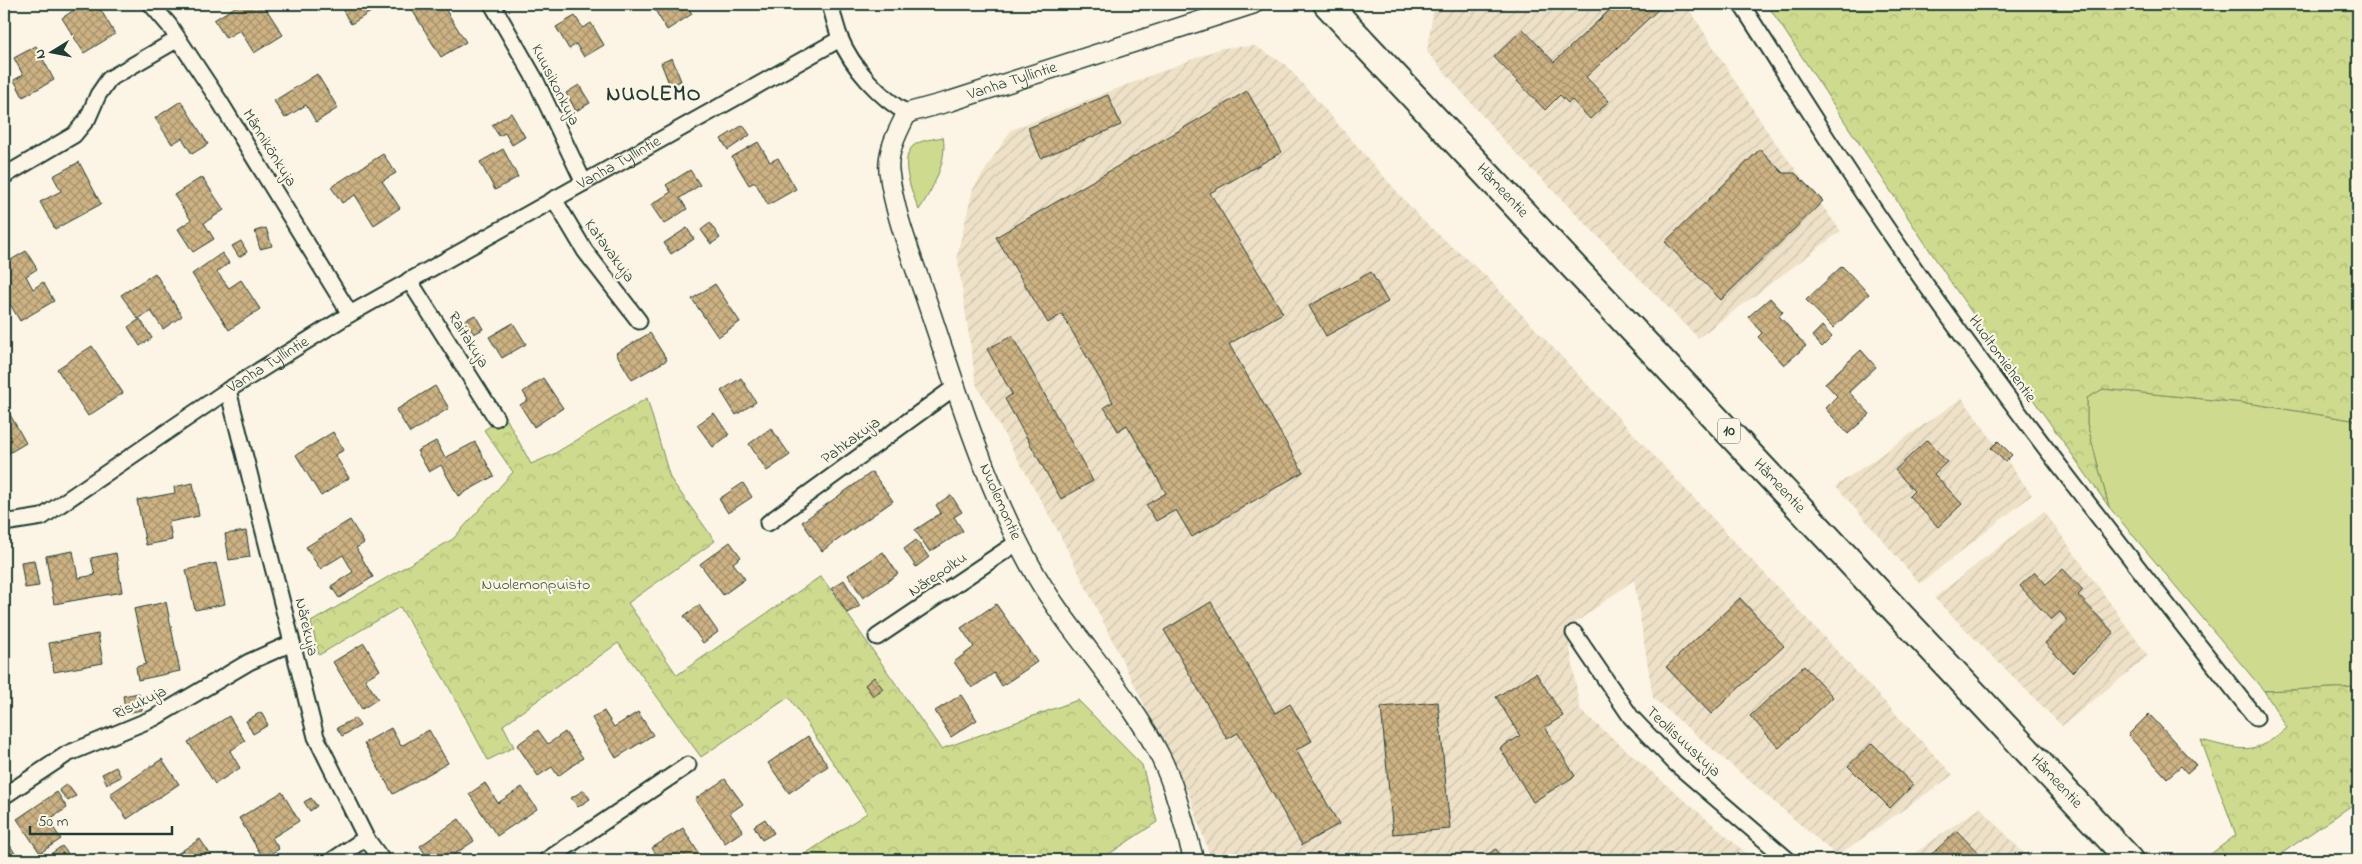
<svg xmlns="http://www.w3.org/2000/svg" width="2362" height="864" font-family="'Indie Flower',sans-serif">
<style>
.industrial{fill:url(#industrial-furrows)}
.grass{fill:#ceda8d;stroke:#768c60}
.forest{fill:url(#forest-crowns);stroke:#768c60}
.building{fill:url(#building-cross-hatch);stroke:#1f3d34}
.lines{fill:none;stroke-linecap:round;stroke-linejoin:round}
.minor-casing{stroke:#1f3d34;stroke-width:19}
.tertiary-casing{stroke:#1f3d34;stroke-width:22}
.trunk-casing{stroke:#1f3d34;stroke-width:30}
.minor{stroke:#fcf5e5;stroke-width:15}
.tertiary{stroke:#fcf5e5;stroke-width:19}
.trunk{stroke:#fcf5e5;stroke-width:26}
.labels{text-anchor:middle;dominant-baseline:central;stroke-width:4.5;stroke-linejoin:round;paint-order:stroke}
.shield{fill:#fcf5e5;stroke:#617469;stroke-width:1}
.shield-label{font-size:15px;font-weight:bold;fill:#1f3d34}
.street-label{font-size:16px;fill:#1f3d34;stroke:#fcf5e5}
.park-label{font-size:16px;fill:#425c46;stroke:#fcf5e5}
.district-label{font-size:21px;font-weight:bold;letter-spacing:1px;fill:#1f3d34;stroke:#fcf5e5}
</style>
<defs>
<pattern id="industrial-furrows" width="10" height="10" patternUnits="userSpaceOnUse" patternTransform="scale(1.25)"><rect width="10" height="10" fill="#eee1c8"/><path d="M-1 1l2-2M0 10L10 0M9 11l2-2" fill="none" stroke="#ccc2ac"/></pattern>
<pattern id="forest-crowns" width="20" height="18" patternUnits="userSpaceOnUse" patternTransform="scale(1.25)"><rect width="20" height="18" fill="#ceda8d"/><path d="M2 6a3 3 0 1 1 6 0M12 15a3 3 0 1 1 6 0" fill="none" stroke="#b0bc7a"/></pattern>
<pattern id="building-cross-hatch" width="8" height="8" patternUnits="userSpaceOnUse" patternTransform="scale(1.25)"><rect width="8" height="8" fill="#cdb283"/><path d="M0 0l8 8M0 8l8-8" fill="none" stroke="#a6926c"/></pattern>
</defs>
<rect width="100%" height="100%" fill="#fcf5e5"/>
<filter id="ink" filterUnits="userSpaceOnUse"><feTurbulence type="fractalNoise" baseFrequency=".02" numOctaves="2"/><feDisplacementMap in="SourceGraphic" scale="10" xChannelSelector="R" yChannelSelector="G"/><feConvolveMatrix kernelMatrix="1 2 1 2 8 2 1 2 1" color-interpolation-filters="sRGB"/></filter>
<g filter="url(#ink)">
<g class="industrial">
<path d="M 1434,4 L 1686,4 L 1767,131 L 1841,231 L 1698,338 L 1506,143 L 1427,52 Z"/>
<path d="M 1255,46 L 1286,65 L 1422,220 L 1486,276 L 1953,775 L 1837,856 L 1653,698 L 1634,580 L 1567,629 L 1580,710 L 1754,860 L 1211,860 L 1190,797 L 1059,533 L 976,384 L 957,255 L 973,189 L 1011,130 L 1221,48 Z"/>
<path d="M 1962,398 L 2032,495 L 1920,584 L 1836,486 Z"/>
<path d="M 2044,511 L 2148,656 L 2062,726 L 1934,598 Z"/>
<path d="M 1980,807 L 2030,860 L 1905,860 Z"/>
</g>
<g class="grass">
<path d="M 943,137 C 948,161 932,190 919,210 C 913,194 898,161 913,146 C 920,140 934,139 943,137 Z"/>
<path d="M 2103,389 L 2254,404 L 2358,421 L 2358,687 L 2264,691 L 2109,507 L 2087,424 L 2087,398 Z"/>
</g>
<g class="forest">
<path d="M 1767,4 L 2358,4 L 2358,421 L 2254,404 L 2103,389 L 2087,398 L 2087,424 L 2109,507 L 1954,287 Z"/>
<path d="M 647,398 L 670,478 L 715,541 L 628,603 L 677,675 L 821,576 L 941,749 L 1078,700 L 1142,765 L 1157,822 L 1100,860 L 796,860 L 867,813 L 789,697 L 701,757 L 618,643 L 503,725 L 514,747 L 488,760 L 446,682 L 400,607 L 319,655 L 311,622 L 453,539 L 513,472 L 484,430 L 505,416 L 531,464 L 552,455 Z"/>
<path d="M 2358,687 L 2358,801 L 2272,860 L 2203,860 L 2236,835 L 2201,740 C 2241,750 2254,757 2287,728 L 2264,691 Z"/>
</g>
<g class="building">
<path d="M 83,4 L 104,4 L 99,7 L 115,34 L 84,53 L 62,18 Z"/>
<path d="M 240,4 L 263,4 L 283,35 L 254,53 L 240,30 L 226,38 L 214,20 Z"/>
<path d="M 339,4 L 370,4 L 374,10 L 351,24 Z"/>
<path d="M 411,4 L 442,4 L 466,42 L 441,57 L 409,5 Z"/>
<path d="M 665,4 L 686,4 L 692,14 L 667,30 L 655,10 Z"/>
<path d="M 1616,4 L 1660,4 L 1662,6 L 1586,77 L 1609,101 L 1590,119 L 1572,100 L 1568,103 L 1560,95 L 1545,110 L 1494,57 L 1523,29 L 1554,62 Z"/>
<path d="M 575,16 L 583,28 L 591,23 L 604,45 L 584,57 L 576,44 L 569,49 L 556,27 Z"/>
<path d="M 36,46 L 54,80 L 23,97 L 14,80 L 23,75 L 14,58 Z"/>
<path d="M 672,58 L 681,81 L 670,86 L 661,63 Z"/>
<path d="M 317,74 L 338,108 L 316,122 L 306,105 L 285,118 L 274,101 Z"/>
<path d="M 579,85 L 590,103 L 576,111 L 566,93 Z"/>
<path d="M 1247,91 L 1282,152 L 1210,193 L 1283,313 L 1229,344 L 1303,472 L 1192,537 L 1176,510 L 1156,521 L 1146,505 L 1166,493 L 1127,425 L 1118,431 L 1104,407 L 1113,402 L 1062,314 L 1048,323 L 996,237 Z"/>
<path d="M 1108,95 L 1121,125 L 1041,158 L 1028,128 Z"/>
<path d="M 181,101 L 208,144 L 192,154 L 182,138 L 172,144 L 155,118 Z"/>
<path d="M 511,113 L 525,137 L 512,145 L 505,133 L 499,136 L 492,125 Z"/>
<path d="M 743,125 L 750,135 L 728,150 L 721,139 Z"/>
<path d="M 758,142 L 770,162 L 778,158 L 796,189 L 768,205 L 755,182 L 749,185 L 732,157 Z"/>
<path d="M 503,149 L 518,177 L 495,190 L 480,162 Z"/>
<path d="M 1760,149 L 1783,173 L 1795,173 L 1823,201 L 1721,300 L 1665,242 Z"/>
<path d="M 383,154 L 396,173 L 382,181 L 400,208 L 374,225 L 355,195 L 342,203 L 331,187 Z"/>
<path d="M 79,162 L 101,204 L 55,229 L 40,202 L 61,191 L 53,176 Z"/>
<path d="M 690,170 L 700,185 L 680,198 L 687,209 L 664,224 L 651,205 L 671,192 L 666,185 Z"/>
<path d="M 202,177 L 224,210 L 204,223 L 214,239 L 193,252 L 178,229 L 191,220 L 174,195 Z"/>
<path d="M 710,223 L 720,238 L 711,244 L 701,230 Z"/>
<path d="M 266,228 L 272,246 L 260,249 L 255,231 Z"/>
<path d="M 687,228 L 694,239 L 671,254 L 664,243 Z"/>
<path d="M 241,241 L 247,252 L 239,257 L 232,246 Z"/>
<path d="M 26,251 L 37,269 L 26,276 L 33,289 L 43,282 L 54,301 L 20,321 L 4,294 L 4,264 Z"/>
<path d="M 222,253 L 229,263 L 217,272 L 229,288 L 241,280 L 260,309 L 229,330 L 192,274 Z"/>
<path d="M 1842,266 L 1869,294 L 1833,328 L 1806,300 Z"/>
<path d="M 1371,272 L 1388,302 L 1326,336 L 1309,306 Z"/>
<path d="M 155,273 L 182,316 L 163,329 L 151,311 L 138,319 L 121,295 Z"/>
<path d="M 715,284 L 740,322 L 718,337 L 692,299 Z"/>
<path d="M 1770,298 L 1783,312 L 1779,316 L 1806,346 L 1784,365 L 1758,337 L 1762,333 L 1748,317 Z"/>
<path d="M 475,315 L 483,329 L 474,334 L 465,320 Z"/>
<path d="M 140,319 L 152,338 L 140,346 L 128,327 Z"/>
<path d="M 513,323 L 526,344 L 502,358 L 489,337 Z"/>
<path d="M 1822,326 L 1832,337 L 1822,347 L 1812,336 Z"/>
<path d="M 650,333 L 667,360 L 632,380 L 616,353 Z"/>
<path d="M 1012,336 L 1093,481 L 1061,499 L 1005,399 L 1012,394 L 987,349 Z"/>
<path d="M 92,346 L 123,393 L 88,416 L 57,369 Z"/>
<path d="M 1861,350 L 1876,367 L 1849,392 L 1870,414 L 1848,434 L 1825,408 L 1837,396 L 1825,383 Z"/>
<path d="M 543,378 L 563,408 L 534,427 L 520,405 L 528,400 L 523,392 Z"/>
<path d="M 741,378 L 756,402 L 736,415 L 721,391 Z"/>
<path d="M 435,386 L 449,408 L 410,433 L 396,410 Z"/>
<path d="M 4,404 L 26,443 L 4,456 Z"/>
<path d="M 714,413 L 729,435 L 713,447 L 697,425 Z"/>
<path d="M 771,428 L 790,455 L 767,471 L 749,444 Z"/>
<path d="M 333,432 L 344,450 L 335,455 L 349,478 L 321,496 L 296,455 Z"/>
<path d="M 1927,440 L 1947,462 L 1934,474 L 1962,504 L 1938,527 L 1909,496 L 1914,491 L 1895,470 Z"/>
<path d="M 436,441 L 445,458 L 475,442 L 494,476 L 458,496 L 441,465 L 429,472 L 417,451 Z"/>
<path d="M 1998,441 L 2012,455 L 2005,462 L 1991,448 Z"/>
<path d="M 872,472 L 893,501 L 822,551 L 802,522 Z"/>
<path d="M 193,483 L 199,516 L 169,522 L 172,540 L 146,545 L 137,500 L 175,493 L 174,487 Z"/>
<path d="M 743,483 L 752,497 L 728,513 L 719,499 Z"/>
<path d="M 951,495 L 962,512 L 954,517 L 963,531 L 930,552 L 915,530 L 941,513 L 936,505 Z"/>
<path d="M 350,520 L 364,543 L 356,548 L 373,577 L 339,598 L 331,586 L 353,572 L 343,555 L 320,569 L 306,547 Z"/>
<path d="M 246,531 L 250,557 L 229,560 L 225,534 Z"/>
<path d="M 916,540 L 929,557 L 916,567 L 904,549 Z"/>
<path d="M 730,542 L 741,557 L 733,563 L 745,579 L 723,595 L 700,564 Z"/>
<path d="M 73,551 L 78,578 L 95,575 L 91,558 L 116,553 L 122,592 L 54,604 L 46,556 Z"/>
<path d="M 883,552 L 898,574 L 863,598 L 848,575 Z"/>
<path d="M 34,560 L 39,586 L 25,588 L 21,562 Z"/>
<path d="M 216,563 L 225,604 L 195,610 L 186,570 Z"/>
<path d="M 2063,569 L 2083,590 L 2078,595 L 2114,633 L 2072,672 L 2045,643 L 2068,621 L 2060,612 L 2051,620 L 2020,586 L 2035,572 L 2046,584 Z"/>
<path d="M 844,580 L 860,606 L 847,613 L 832,588 Z"/>
<path d="M 1740,598 L 1784,646 L 1711,714 L 1666,667 Z"/>
<path d="M 166,602 L 180,671 L 138,680 L 136,667 L 146,664 L 134,609 Z"/>
<path d="M 1211,602 L 1275,713 L 1290,704 L 1312,741 L 1296,750 L 1339,824 L 1302,845 L 1238,733 L 1227,739 L 1164,630 Z"/>
<path d="M 996,604 L 1037,662 L 1002,686 L 994,673 L 972,688 L 954,662 L 974,647 L 961,628 Z"/>
<path d="M 699,605 L 718,632 L 703,643 L 684,616 Z"/>
<path d="M 98,634 L 103,663 L 54,672 L 49,643 Z"/>
<path d="M 364,643 L 380,670 L 365,679 L 378,699 L 362,709 L 333,662 Z"/>
<path d="M 1804,666 L 1833,697 L 1779,748 L 1750,716 Z"/>
<path d="M 1536,673 L 1563,716 L 1545,727 L 1575,776 L 1533,802 L 1500,748 L 1520,736 L 1496,697 Z"/>
<path d="M 874,677 L 883,689 L 873,696 L 865,685 Z"/>
<path d="M 139,693 L 142,710 L 126,713 L 123,696 Z"/>
<path d="M 961,695 L 977,720 L 951,737 L 935,711 Z"/>
<path d="M 1438,702 L 1450,829 L 1393,834 L 1381,707 Z"/>
<path d="M 604,711 L 614,727 L 638,712 L 653,735 L 616,758 L 592,718 Z"/>
<path d="M 261,712 L 268,725 L 253,734 L 246,721 Z"/>
<path d="M 2149,714 L 2196,765 L 2187,773 L 2181,766 L 2167,778 L 2128,735 Z"/>
<path d="M 229,716 L 245,741 L 230,751 L 240,768 L 215,784 L 188,742 Z"/>
<path d="M 355,718 L 360,726 L 342,736 L 337,728 Z"/>
<path d="M 391,728 L 401,746 L 429,730 L 448,763 L 393,794 L 364,743 Z"/>
<path d="M 538,730 L 548,744 L 565,732 L 583,758 L 558,776 L 552,767 L 538,776 L 517,745 Z"/>
<path d="M 808,736 L 828,766 L 789,793 L 768,763 Z"/>
<path d="M 1872,743 L 1913,785 L 1890,808 L 1848,766 Z"/>
<path d="M 162,759 L 179,784 L 127,819 L 110,794 Z"/>
<path d="M 116,767 L 121,777 L 107,784 L 102,774 Z"/>
<path d="M 725,779 L 743,804 L 730,813 L 743,831 L 725,843 L 695,799 Z"/>
<path d="M 485,783 L 498,803 L 522,787 L 537,809 L 497,836 L 469,794 Z"/>
<path d="M 67,784 L 76,796 L 68,801 L 59,790 Z"/>
<path d="M 584,790 L 590,799 L 578,807 L 571,798 Z"/>
<path d="M 57,792 L 67,808 L 48,820 L 61,839 L 40,853 L 17,819 Z"/>
<path d="M 282,792 L 299,821 L 272,838 L 279,849 L 263,858 L 239,818 Z"/>
<path d="M 311,798 L 317,806 L 310,811 L 304,802 Z"/>
<path d="M 459,819 L 474,841 L 446,860 L 429,860 L 420,846 Z"/>
<path d="M 765,819 L 774,833 L 762,840 L 754,826 Z"/>
<path d="M 683,828 L 701,857 L 696,860 L 653,860 L 658,857 L 652,848 Z"/>
<path d="M 1957,831 L 1985,860 L 1925,860 Z"/>
<path d="M 6,839 L 19,860 L 4,860 Z"/>
<path d="M 200,839 L 214,860 L 168,860 Z"/>
<path d="M 62,846 L 73,860 L 42,860 Z"/>
<path d="M 1496,849 L 1504,860 L 1479,860 Z"/>
</g>
<g class="lines">
<defs>
<g id="minor">
<path d="M 151,4 L 169,25 L 220,102 L 350,314"/>
<path d="M 492,4 L 535,79 L 584,183"/>
<path d="M 830,4 C 833,15 836,27 840,38 C 852,67 880,98 907,113"/>
<path d="M 1741,4 C 1774,55 1806,107 1839,157 C 1966,352 2112,535 2256,718"/>
<path d="M 4,176 L 74,135 L 88,118 L 98,95 L 109,79 L 178,39"/>
<path d="M 554,199 L 585,251 L 639,321"/>
<path d="M 409,280 L 496,418"/>
<path d="M 228,390 L 316,737 L 366,838 L 382,860"/>
<path id="s1" d="M 4,523 L 42,517 L 228,390 L 350,314 L 840,39"/>
<path d="M 768,523 L 955,387"/>
<path d="M 1574,633 L 1631,717 L 1675,763 L 1788,860"/>
<path d="M 877,637 L 1018,542"/>
<path d="M 4,796 L 67,754 L 154,718 L 249,662 L 292,643"/>
<path d="M 333,860 L 366,838"/>
<path d="M 547,860 L 688,765"/>
</g>
<g id="tertiary">
<path id="s2" d="M 1194,860 C 1184,826 1177,791 1161,758 C 1126,687 1066,632 1029,563 C 984,481 957,391 927,302 C 913,260 894,215 889,171 C 887,151 898,131 907,113 L 951,101 L 1253,4"/>
</g>
<g id="trunk">
<path id="s3" d="M 1327,4 L 2130,860"/>
</g>
</defs>
<use href="#minor" class="minor-casing"/>
<use href="#tertiary" class="tertiary-casing"/>
<use href="#trunk" class="trunk-casing"/>
<use href="#minor" class="minor"/>
<use href="#tertiary" class="tertiary"/>
<use href="#trunk" class="trunk"/>
</g>
</g>
<g class="labels">
<rect class="shield" x="1718" y="418.5" width="22" height="25" rx="4"/>
<g class="shield-label">
<text x="1729" y="431">10</text>
</g>
<g class="street-label">
<text stroke="none"><textPath href="#s2" startOffset="932">Vanha Tyllintie</textPath></text>
<text transform="translate(555 85) rotate(63)">Kuusikonkuja</text>
<text transform="translate(269 148) rotate(58)">Männikönkuja</text>
<text stroke="none"><textPath href="#s1" startOffset="716">Vanha Tyllintie</textPath></text>
<text stroke="none"><textPath href="#s3" startOffset="256">Hämeentie</textPath></text>
<text transform="translate(609 251) rotate(54)">Katavakuja</text>
<text transform="translate(468 340) rotate(58)">Raitakuja</text>
<text transform="translate(2002 359) rotate(54)">Huoltomiehentie</text>
<text stroke="none"><textPath href="#s1" startOffset="311">Vanha Tyllintie</textPath></text>
<text transform="translate(851 441) rotate(-36)">Pahkakuja</text>
<text stroke="none"><textPath href="#s3" startOffset="661">Hämeentie</textPath></text>
<text transform="translate(1000 502) rotate(66)">Nuolemontie</text>
<text transform="translate(938 575) rotate(-34)">Närepolku</text>
<text transform="translate(306 627) rotate(77)">Närekuja</text>
<text transform="translate(140 703) rotate(-26)">Risukuja</text>
<text transform="translate(1683 742) rotate(43)">Teollisuuskuja</text>
<text stroke="none"><textPath href="#s3" startOffset="1066">Hämeentie</textPath></text>
</g>
<g class="park-label">
<text x="536" y="585">Nuolemonpuisto</text>
</g>
<g class="district-label">
<text x="654" y="95">NUOLEMO</text>
</g>
</g>
<rect width="2362" height="864" fill="none" stroke="#fcf5e5" stroke-width="20"/>
<rect x="10" y="10" width="2342" height="844" fill="none" stroke="#1f3d34" stroke-width="2" filter="url(#ink)"/>
<g transform="translate(52 52) rotate(260)" stroke="#fcf5e5" stroke-width="4" paint-order="stroke">
<path d="M0-4L9 19L0 12L-9 19Z" fill="#1f3d34"/>
<text y="-8" font-size="14" font-weight="bold" text-anchor="middle" fill="#1f3d34">N</text>
</g>
<path d="M30 826v8h142v-8" fill="none" stroke="#1f3d34" stroke-width="2.5"/>
<text x="38" y="826" font-size="15" fill="#1f3d34" stroke="#fcf5e5" stroke-width="4" paint-order="stroke">50 m</text>
</svg>
